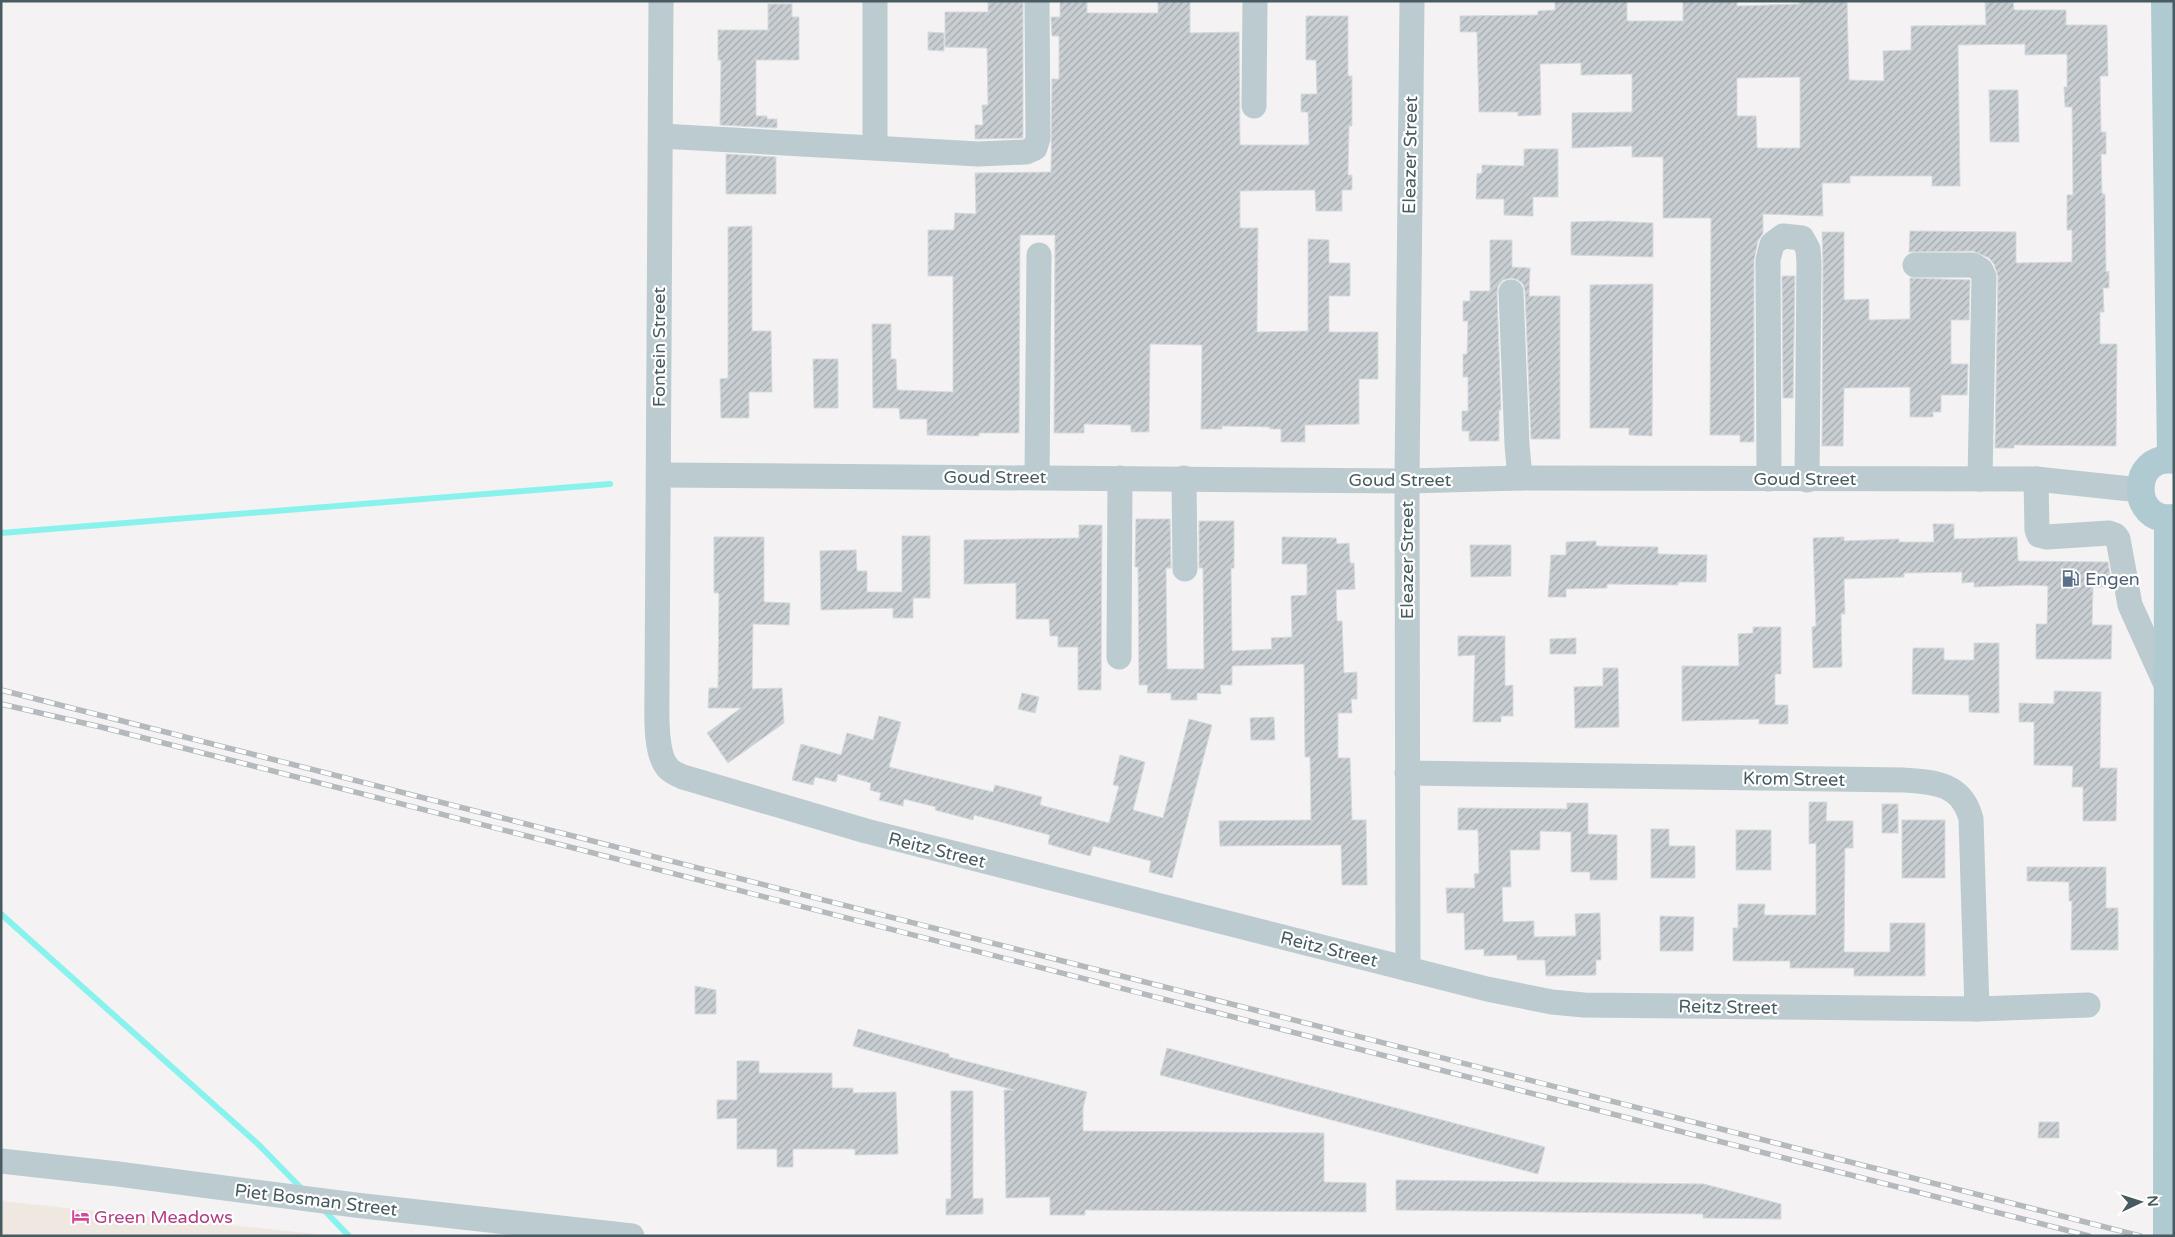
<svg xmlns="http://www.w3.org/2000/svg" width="2175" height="1237" font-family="'Varela Round',sans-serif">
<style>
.commercial{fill:#efe8e1}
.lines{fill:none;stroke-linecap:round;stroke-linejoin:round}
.stream{stroke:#8af2ed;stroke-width:6}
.building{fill:url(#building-hatch);stroke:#d5dadd;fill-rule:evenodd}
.minor{stroke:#bccbcf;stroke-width:25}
.major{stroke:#b0cad1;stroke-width:28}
.rail-casing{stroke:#b3b9bc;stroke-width:5.5}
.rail{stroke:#fff;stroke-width:4;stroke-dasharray:11;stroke-linecap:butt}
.labels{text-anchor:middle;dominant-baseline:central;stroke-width:4.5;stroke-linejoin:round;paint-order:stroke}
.street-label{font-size:18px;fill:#485b61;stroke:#fff}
.service-label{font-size:18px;fill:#4e5e75;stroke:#fff;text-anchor:start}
.hotel-label{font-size:18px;fill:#b23c85;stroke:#fff;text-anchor:start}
</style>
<defs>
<pattern id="building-hatch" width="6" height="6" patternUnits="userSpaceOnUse" patternTransform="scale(1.25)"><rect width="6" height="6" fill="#c8ced2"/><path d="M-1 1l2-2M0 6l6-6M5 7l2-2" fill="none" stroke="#a4aaae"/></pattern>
</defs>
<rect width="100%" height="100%" fill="#f4f2f2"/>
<path class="commercial" d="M 1,1201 L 316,1234 L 318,1236 L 1,1236 Z"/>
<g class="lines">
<g class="stream">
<path d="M 1,533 L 610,484"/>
<path d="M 1,914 L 259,1145 L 303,1190"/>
<path d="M 323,1209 L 349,1236"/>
</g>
</g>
<g class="building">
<path d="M 988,1 L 1023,1 L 1023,138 L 975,139 L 975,125 L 983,125 L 982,105 L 988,105 L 987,48 L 945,47 L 945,12 L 988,12 Z"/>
<path d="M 1060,1 L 1087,1 L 1087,13 L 1158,13 L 1158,1 L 1190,1 L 1190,33 L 1239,32 L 1240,145 L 1309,145 L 1308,112 L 1301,112 L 1301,94 L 1317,94 L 1316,60 L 1306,60 L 1306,16 L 1348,16 L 1348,76 L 1352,76 L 1352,126 L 1349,126 L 1348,175 L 1352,175 L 1352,190 L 1342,190 L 1342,211 L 1316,211 L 1315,190 L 1240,191 L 1240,228 L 1258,228 L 1257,332 L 1308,331 L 1308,239 L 1329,240 L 1329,263 L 1350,263 L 1350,296 L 1329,296 L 1329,332 L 1378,332 L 1378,379 L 1359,379 L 1359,424 L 1305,425 L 1305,442 L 1281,442 L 1281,429 L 1270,429 L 1270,427 L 1222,426 L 1222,429 L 1201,429 L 1202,345 L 1150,344 L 1149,432 L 1131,432 L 1131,425 L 1084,424 L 1084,433 L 1054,433 L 1055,235 L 1020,235 L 1019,433 L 979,433 L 979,436 L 927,435 L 927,419 L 900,419 L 899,408 L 873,408 L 872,324 L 891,324 L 891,359 L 896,359 L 897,390 L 953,392 L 953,276 L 928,276 L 928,230 L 954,230 L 955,213 L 976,214 L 975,173 L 1051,172 L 1052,79 L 1059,79 L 1059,36 L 1052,36 L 1051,17 L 1060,17 Z"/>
<path d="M 1555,1 L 1627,1 L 1627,21 L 1683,21 L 1683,1 L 1737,1 L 1737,6 L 1799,4 L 1799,1 L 1847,1 L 1849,80 L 1884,81 L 1883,51 L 1911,50 L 1911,26 L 1986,25 L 1985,1 L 2013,1 L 2014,10 L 2066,10 L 2066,25 L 2107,25 L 2108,76 L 2100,76 L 2101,132 L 2106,132 L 2106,154 L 2101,154 L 2102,194 L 2105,194 L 2106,272 L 2109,271 L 2109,288 L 2103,288 L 2104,312 L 2100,312 L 2100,344 L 2117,344 L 2116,446 L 2014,445 L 2014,448 L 1995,448 L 1998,277 L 1994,264 L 1989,258 L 1973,251 L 1909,252 L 1910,231 L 2016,232 L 2016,263 L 2072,262 L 2072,230 L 2067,230 L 2067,195 L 2073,195 L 2072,107 L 2065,107 L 2064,87 L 2067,87 L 2067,54 L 2025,55 L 2025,44 L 1958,45 L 1960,186 L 1932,186 L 1932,176 L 1850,176 L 1850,183 L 1822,183 L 1823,216 L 1763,214 L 1763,233 L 1758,241 L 1754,260 L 1754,442 L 1740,442 L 1740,435 L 1710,435 L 1711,218 L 1663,218 L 1663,157 L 1632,157 L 1632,146 L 1572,148 L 1572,113 L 1632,112 L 1632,74 L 1581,75 L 1581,63 L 1540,64 L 1541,115 L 1518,116 L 1518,112 L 1479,112 L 1477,32 L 1460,32 L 1460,16 L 1538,15 L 1538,11 L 1555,10 ZM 1800,77 L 1800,148 L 1757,148 L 1756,116 L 1737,116 L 1737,78 Z"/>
<path d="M 768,4 L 792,4 L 792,17 L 799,17 L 799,60 L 756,60 L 756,116 L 767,116 L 767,119 L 777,119 L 777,128 L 720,125 L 721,60 L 718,60 L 718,30 L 768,30 Z"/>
<path d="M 928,32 L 944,33 L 944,51 L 928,50 Z"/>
<path d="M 1989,90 L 2018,90 L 2019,142 L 1990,142 Z"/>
<path d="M 1524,149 L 1558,149 L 1558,197 L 1533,197 L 1533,216 L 1504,215 L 1504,199 L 1476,199 L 1477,174 L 1482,173 L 1482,165 L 1524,166 Z"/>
<path d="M 726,154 L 776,157 L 776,194 L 726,194 Z"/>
<path d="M 1607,221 L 1653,223 L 1653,257 L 1571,255 L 1571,222 Z"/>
<path d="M 752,226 L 752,331 L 771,331 L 772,392 L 749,392 L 749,418 L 721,418 L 720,379 L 728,378 L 728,227 Z"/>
<path d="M 1822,232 L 1844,232 L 1844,300 L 1869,299 L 1869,320 L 1910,319 L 1910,278 L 1970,280 L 1969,320 L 1951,320 L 1951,364 L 1968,364 L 1967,395 L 1941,395 L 1941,412 L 1933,412 L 1933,417 L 1910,417 L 1910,387 L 1844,388 L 1843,446 L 1822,446 L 1823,263 Z"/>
<path d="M 1490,240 L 1512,240 L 1512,267 L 1530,268 L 1529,296 L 1560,296 L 1560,439 L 1531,439 L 1525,291 L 1523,284 L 1518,280 L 1511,278 L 1503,280 L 1498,286 L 1497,293 L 1501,410 L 1499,410 L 1499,441 L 1469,441 L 1469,431 L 1462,431 L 1462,411 L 1468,411 L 1468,377 L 1463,377 L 1463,354 L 1467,354 L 1468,321 L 1463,321 L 1463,301 L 1470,301 L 1470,291 L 1490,291 Z"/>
<path d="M 1782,276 L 1795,276 L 1793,398 L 1783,398 Z"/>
<path d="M 1653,284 L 1652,436 L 1629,435 L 1629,428 L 1590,428 L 1590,285 Z"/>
<path d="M 813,359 L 838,359 L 838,408 L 814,408 Z"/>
<path d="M 1136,519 L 1170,519 L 1171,568 L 1166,568 L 1167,669 L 1204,669 L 1203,568 L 1199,568 L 1199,521 L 1234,521 L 1234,568 L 1231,568 L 1232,651 L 1272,649 L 1271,638 L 1292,637 L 1291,596 L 1307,595 L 1307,564 L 1282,564 L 1282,537 L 1336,538 L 1337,544 L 1349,543 L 1350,563 L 1354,563 L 1355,589 L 1336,590 L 1337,621 L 1342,621 L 1344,673 L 1357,672 L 1357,699 L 1351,699 L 1352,713 L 1338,713 L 1338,758 L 1350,758 L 1352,820 L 1366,820 L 1367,885 L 1342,885 L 1341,845 L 1220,846 L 1219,821 L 1311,820 L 1310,757 L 1305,757 L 1304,664 L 1232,666 L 1232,685 L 1220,685 L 1221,694 L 1197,693 L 1197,700 L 1171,700 L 1171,693 L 1147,693 L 1148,685 L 1139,685 L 1138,567 L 1135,567 Z"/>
<path d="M 1933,524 L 1954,524 L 1954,539 L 2017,537 L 2018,561 L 2108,562 L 2112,587 L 2093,587 L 2092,625 L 2112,625 L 2111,659 L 2036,659 L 2036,624 L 2047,624 L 2048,586 L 2030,585 L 1974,587 L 1974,582 L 1962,583 L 1962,572 L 1904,573 L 1904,577 L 1844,579 L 1845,614 L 1841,614 L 1842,667 L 1813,668 L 1812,627 L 1816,626 L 1813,538 L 1844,537 L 1844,541 L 1899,539 L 1899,542 L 1934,542 Z"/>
<path d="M 1079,525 L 1102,525 L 1101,690 L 1078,690 L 1078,647 L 1058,647 L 1058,636 L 1050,636 L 1049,619 L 1016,619 L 1016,583 L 964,584 L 964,540 L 1079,538 Z"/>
<path d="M 902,536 L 930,536 L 930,598 L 913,598 L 913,618 L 893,618 L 893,608 L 821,610 L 820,551 L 856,550 L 857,571 L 867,571 L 867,592 L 902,592 Z"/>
<path d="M 714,537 L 764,537 L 764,602 L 790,603 L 789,625 L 753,624 L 752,689 L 782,688 L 784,723 L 728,763 L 707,733 L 741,708 L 708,708 L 709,688 L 718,688 L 719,593 L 714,593 Z"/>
<path d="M 1596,541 L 1596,546 L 1658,547 L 1658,554 L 1707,555 L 1706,582 L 1678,582 L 1678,585 L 1607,584 L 1607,588 L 1566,589 L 1566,597 L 1548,597 L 1551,555 L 1566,555 L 1566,542 Z"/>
<path d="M 1470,545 L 1511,545 L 1511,576 L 1471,577 Z"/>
<path d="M 1753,627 L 1781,627 L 1781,674 L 1775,674 L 1775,705 L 1788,705 L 1788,724 L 1759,724 L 1759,719 L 1682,721 L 1682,666 L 1739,666 L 1738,634 L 1753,633 Z"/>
<path d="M 1458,636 L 1505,636 L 1505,686 L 1513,685 L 1513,716 L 1501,716 L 1501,722 L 1473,722 L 1475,655 L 1458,656 Z"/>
<path d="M 1576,638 L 1576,654 L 1550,654 L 1550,639 Z"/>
<path d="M 1974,643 L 1999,643 L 1999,713 L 1969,712 L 1969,695 L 1912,694 L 1913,648 L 1944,648 L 1944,660 L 1974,660 Z"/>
<path d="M 1603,668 L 1618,668 L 1619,727 L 1575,728 L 1574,687 L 1603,686 Z"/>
<path d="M 2054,691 L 2101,692 L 2100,768 L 2117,768 L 2116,821 L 2083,821 L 2083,787 L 2072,787 L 2073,766 L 2034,765 L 2034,722 L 2019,722 L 2019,703 L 2054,704 Z"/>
<path d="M 1022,693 L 1039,697 L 1035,713 L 1018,709 Z"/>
<path d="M 879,716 L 901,722 L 889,767 L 993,792 L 995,785 L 1042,797 L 1040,805 L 1109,823 L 1119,786 L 1113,785 L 1120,755 L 1145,762 L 1133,810 L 1163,818 L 1189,719 L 1212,725 L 1172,878 L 1149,872 L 1151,861 L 1093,846 L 1090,856 L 1048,844 L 1050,835 L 974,815 L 973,820 L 935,810 L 936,807 L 904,799 L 903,806 L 879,800 L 881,793 L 870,790 L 871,783 L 838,774 L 836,782 L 815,777 L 813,785 L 792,780 L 801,744 L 841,755 L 847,733 L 873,740 Z"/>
<path d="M 1274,717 L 1275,740 L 1251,740 L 1250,718 Z"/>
<path d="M 1809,802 L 1827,802 L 1826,821 L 1853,821 L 1853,848 L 1845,848 L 1844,952 L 1890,952 L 1890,923 L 1925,923 L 1925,976 L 1854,976 L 1854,968 L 1790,968 L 1790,961 L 1733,961 L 1733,928 L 1738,928 L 1738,904 L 1765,904 L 1764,915 L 1816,915 L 1816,843 L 1809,844 Z"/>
<path d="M 1567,803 L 1588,803 L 1588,834 L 1617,835 L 1617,880 L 1590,880 L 1590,872 L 1571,872 L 1571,832 L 1540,831 L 1540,850 L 1510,850 L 1511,887 L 1502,887 L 1503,922 L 1534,921 L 1534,937 L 1576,936 L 1575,914 L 1600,913 L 1601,960 L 1596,960 L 1596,975 L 1546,976 L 1545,960 L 1517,960 L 1517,955 L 1484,956 L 1484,949 L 1465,950 L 1464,913 L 1447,913 L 1446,888 L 1475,888 L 1474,874 L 1479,873 L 1478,830 L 1458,830 L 1458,808 L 1567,809 Z"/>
<rect x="1882" y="804" width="16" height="29"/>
<rect x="1902" y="820" width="43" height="58"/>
<path d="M 1651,829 L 1669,829 L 1669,846 L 1695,846 L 1695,878 L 1651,878 Z"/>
<rect x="1736" y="830" width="35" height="40"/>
<path d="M 2027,867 L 2106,867 L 2106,908 L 2118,908 L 2118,950 L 2071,950 L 2072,901 L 2069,901 L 2069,882 L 2027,881 Z"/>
<path d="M 1660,916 L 1694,917 L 1693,951 L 1660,951 Z"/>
<path d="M 695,986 L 716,990 L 716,1014 L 695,1014 Z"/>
<path d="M 858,1029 L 949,1054 L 949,1057 L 1087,1092 L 1083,1108 L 1083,1131 L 1324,1133 L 1324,1182 L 1366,1183 L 1366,1212 L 1085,1210 L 1085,1215 L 1050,1215 L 1050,1197 L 1006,1198 L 1004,1090 L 1014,1090 L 853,1046 Z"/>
<path d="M 1167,1048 L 1545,1147 L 1538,1174 L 1160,1075 Z"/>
<path d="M 737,1061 L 759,1061 L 759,1073 L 832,1073 L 832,1088 L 853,1088 L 853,1093 L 896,1092 L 898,1154 L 855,1155 L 855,1149 L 793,1149 L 793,1167 L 777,1167 L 777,1149 L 737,1149 L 737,1118 L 717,1119 L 717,1100 L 737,1100 Z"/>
<path d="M 951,1091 L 973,1091 L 973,1199 L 983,1198 L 983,1214 L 946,1215 L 946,1199 L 951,1199 Z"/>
<path d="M 2039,1122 L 2059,1122 L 2059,1138 L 2038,1138 Z"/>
<path d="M 1396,1180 L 1704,1184 L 1781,1204 L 1781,1219 L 1703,1218 L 1703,1214 L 1396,1210 Z"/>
</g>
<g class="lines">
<g class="minor">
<path d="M 661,1 L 657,692 C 657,711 654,755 669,769 C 673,773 679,775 683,777 L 866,831 L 1487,989 L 1552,1002 L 1584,1005 L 1977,1009 L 2088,1005"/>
<path d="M 1254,106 L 1255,1"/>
<path d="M 661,136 L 978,154 L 1026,152 L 1035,148 L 1038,138 L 1037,1"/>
<path d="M 875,147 L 875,1"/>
<path d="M 1915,265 L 1973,265 L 1981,270 L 1984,277 L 1980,479"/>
<path d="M 1511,292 L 1517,445 L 1520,478"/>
<path d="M 659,475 L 1407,481 L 1520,478 L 2036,479 L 2140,490"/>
<path d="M 1037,477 L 1039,255"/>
<path d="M 1184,478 L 1185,569"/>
<path d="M 1769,479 L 1768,260 L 1772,244 L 1783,236 L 1802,238 L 1808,249 L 1809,263 L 1807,480"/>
<path d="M 2036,479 L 2037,530 L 2039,535 L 2047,537 L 2109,533 L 2115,535 L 2118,539 L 2130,605 L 2168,689"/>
<path d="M 1119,657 L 1120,478"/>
<path d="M 1407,773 L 1903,780 C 1934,782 1962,783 1971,819 L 1977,1009"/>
<path d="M 1408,969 L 1407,481 L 1412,1"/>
<path d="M 1,1161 L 118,1174 L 355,1205 L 632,1236"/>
</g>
<g class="major">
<path d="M 2165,1 L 2171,459"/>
<path d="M 2174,460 C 2130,453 2129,524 2174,518"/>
<path d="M 2167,1236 L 2168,519"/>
</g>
<defs>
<g id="rail">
<path d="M 1,690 L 2140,1236"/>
<path d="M 1,704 L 101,727 L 2089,1236"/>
</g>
</defs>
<use href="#rail" class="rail-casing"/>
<use href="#rail" class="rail"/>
</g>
<defs>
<symbol id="fuel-bare" viewBox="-9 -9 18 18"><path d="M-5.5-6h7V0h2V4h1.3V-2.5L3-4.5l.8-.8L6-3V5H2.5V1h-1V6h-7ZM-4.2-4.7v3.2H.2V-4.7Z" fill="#5c6f8a" stroke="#fff" stroke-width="2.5" paint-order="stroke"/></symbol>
<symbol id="hotel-bare" viewBox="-9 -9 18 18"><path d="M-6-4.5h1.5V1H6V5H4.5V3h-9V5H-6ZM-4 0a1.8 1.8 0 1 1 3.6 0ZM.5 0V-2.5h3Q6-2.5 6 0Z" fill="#d1479c" stroke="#fff" stroke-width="2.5" paint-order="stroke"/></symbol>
</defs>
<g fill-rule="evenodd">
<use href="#fuel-bare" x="2058" y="566" width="25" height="25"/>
<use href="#hotel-bare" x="68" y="1204" width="25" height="25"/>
</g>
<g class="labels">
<g class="street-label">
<text transform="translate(1410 155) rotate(-89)">Eleazer Street</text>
<text transform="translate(659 347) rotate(-90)">Fontein Street</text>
<text x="995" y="477">Goud Street</text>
<text x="1805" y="479">Goud Street</text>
<text x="1400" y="480">Goud Street</text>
<text transform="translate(1407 560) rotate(-90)">Eleazer Street</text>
<text transform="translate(1794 779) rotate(1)">Krom Street</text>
<text transform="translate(937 850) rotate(14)">Reitz Street</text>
<text transform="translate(1329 949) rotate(14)">Reitz Street</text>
<text transform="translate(1728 1007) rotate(1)">Reitz Street</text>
<text transform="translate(316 1200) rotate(7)">Piet Bosman Street</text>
</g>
<g class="service-label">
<text x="2085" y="579">Engen</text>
</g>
<g class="hotel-label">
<text x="94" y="1217">Green Meadows</text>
</g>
</g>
<rect width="2175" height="1237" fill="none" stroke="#485b61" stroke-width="5"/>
<g transform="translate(2140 1202) rotate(86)" stroke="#ffffff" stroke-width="4" paint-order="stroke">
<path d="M0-4L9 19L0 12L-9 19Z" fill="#485b61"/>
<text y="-8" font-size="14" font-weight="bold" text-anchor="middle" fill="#485b61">N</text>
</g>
</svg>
